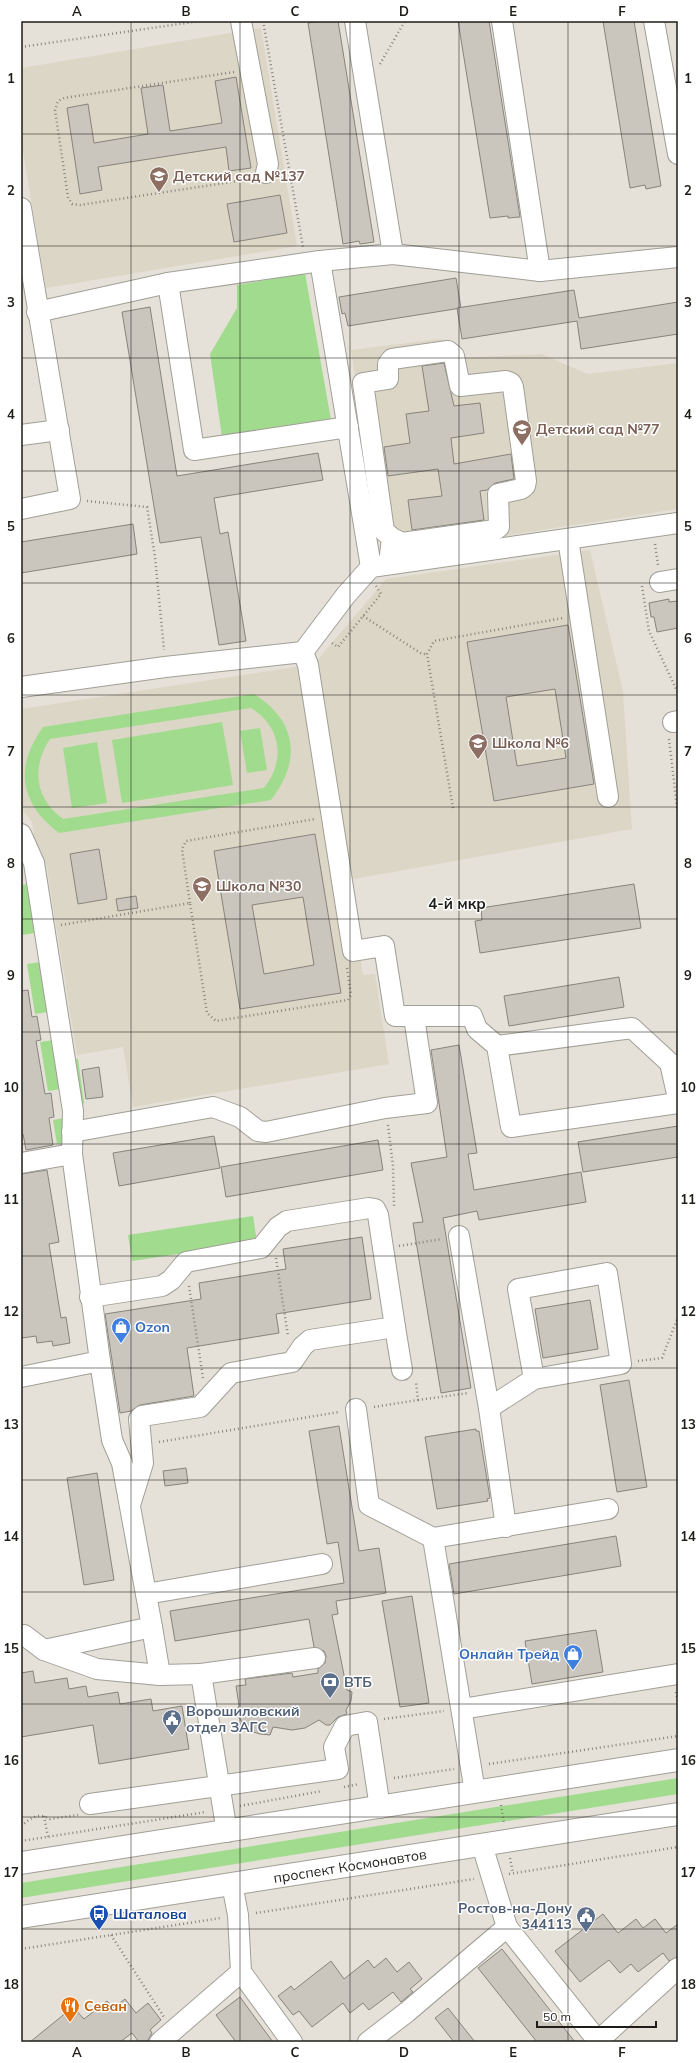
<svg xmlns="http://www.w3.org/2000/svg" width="699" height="2063" font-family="Mulish,sans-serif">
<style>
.built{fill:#dcd6c6}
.green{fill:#a1db8e;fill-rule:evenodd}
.building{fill:#cac6be;stroke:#87847c;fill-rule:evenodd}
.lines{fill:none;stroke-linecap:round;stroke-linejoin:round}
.minor-casing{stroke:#a29f97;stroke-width:22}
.major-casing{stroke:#a29f97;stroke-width:24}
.path{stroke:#87857e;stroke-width:2.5;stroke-dasharray:1 3;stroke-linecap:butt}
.minor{stroke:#fff;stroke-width:20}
.major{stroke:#fff;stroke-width:22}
.grid{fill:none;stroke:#1e1d19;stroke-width:1;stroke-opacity:0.55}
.labels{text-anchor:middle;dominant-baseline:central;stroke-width:3;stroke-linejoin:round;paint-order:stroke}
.education-label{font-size:14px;font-weight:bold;fill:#785e54;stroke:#fff;text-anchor:start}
.shop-label{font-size:14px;font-weight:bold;fill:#366cbe;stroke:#fff;text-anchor:start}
.service-label{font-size:14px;font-weight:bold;fill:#4e5e75;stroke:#fff;text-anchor:start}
.street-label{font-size:14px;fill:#1e1d19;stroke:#fff}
.transit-label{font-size:14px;font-weight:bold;fill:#164399;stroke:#fff;text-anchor:start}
.food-label{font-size:14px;font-weight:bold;fill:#c56008;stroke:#fff;text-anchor:start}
.neighbourhood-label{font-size:15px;font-weight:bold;fill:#1e1d19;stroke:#fff}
.neatline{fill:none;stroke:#1e1d19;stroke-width:1.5}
.grid-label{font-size:13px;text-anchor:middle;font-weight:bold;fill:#1e1d19}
</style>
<rect width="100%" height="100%" fill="#e5e1d8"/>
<g class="built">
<path d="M 261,28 L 297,246 L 46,288 L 21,140 L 21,68 Z"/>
<path d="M 440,339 L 457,346 L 460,358 L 541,354 L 588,374 L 678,363 L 678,509 L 400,552 L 382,548 L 351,350 Z"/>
<path d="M 590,550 L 623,691 L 632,829 L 348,880 L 363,975 L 375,974 L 389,1064 L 133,1107 L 123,1047 L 77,1055 L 46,863 L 38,863 L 32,822 L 23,811 L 21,798 L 21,709 L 314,664 L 386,579 Z"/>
</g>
<g class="green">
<path d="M 305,273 L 331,420 L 222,437 L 210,354 L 237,308 L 237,285 Z"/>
<path d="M 254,694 C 297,721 302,760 271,800 L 59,833 C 20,803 14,768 43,727 ZM 251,708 C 281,726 286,761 264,788 L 63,819 C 35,799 31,767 50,739 Z"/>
<path d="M 222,722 L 233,785 L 122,803 L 112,740 Z"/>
<path d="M 260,728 L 267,770 L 247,773 L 240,731 Z"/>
<path d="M 97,742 L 107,803 L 72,808 L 63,748 Z"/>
<path d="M 27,884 L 35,933 L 22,935 L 21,885 Z"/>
<path d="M 40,962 L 48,1012 L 35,1014 L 27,964 Z"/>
<path d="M 53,1040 L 61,1089 L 48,1091 L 40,1042 Z"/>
<path d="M 78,1059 L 84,1102 L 78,1121 L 68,1061 Z"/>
<path d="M 64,1118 L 62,1143 L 57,1144 L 53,1120 Z"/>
<path d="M 253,1216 L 257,1242 L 132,1261 L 128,1235 Z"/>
<path d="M 678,1778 L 678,1794 L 21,1898 L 21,1883 Z"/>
</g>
<g class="building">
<path d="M 323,21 L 338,21 L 374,242 L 360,244 L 359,241 L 343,244 L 308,23 Z"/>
<path d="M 458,21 L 489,21 L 520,217 L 508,218 L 508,216 L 490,218 Z"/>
<path d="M 603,21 L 634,21 L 661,186 L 646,189 L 645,185 L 630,188 Z"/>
<path d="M 236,77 L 251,168 L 229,171 L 226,147 L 98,167 L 102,190 L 80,194 L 67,108 L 88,104 L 94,143 L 148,134 L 141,88 L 163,85 L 170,131 L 222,123 L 215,81 Z"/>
<path d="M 280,195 L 287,233 L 234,242 L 227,204 Z"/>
<path d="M 456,278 L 461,308 L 348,326 L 345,313 L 342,314 L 339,297 Z"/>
<path d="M 574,290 L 579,318 L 678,302 L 678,334 L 581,349 L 577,321 L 462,339 L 457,308 Z"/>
<path d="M 150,307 L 177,476 L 318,453 L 323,480 L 214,498 L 220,534 L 228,532 L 246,641 L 219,645 L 201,537 L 160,543 L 122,312 Z"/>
<path d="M 444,363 L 454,406 L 480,403 L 484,433 L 451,438 L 454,464 L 511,454 L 514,479 L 495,483 L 487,490 L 480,491 L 484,520 L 412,530 L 408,500 L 442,496 L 438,469 L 388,476 L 384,447 L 410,443 L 406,414 L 429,411 L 422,366 Z"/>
<path d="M 133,524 L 137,554 L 21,573 L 21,542 Z"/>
<path d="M 669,599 L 669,602 L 678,601 L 678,628 L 657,632 L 654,617 L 651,617 L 649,603 Z"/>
<path d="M 568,625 L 594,784 L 494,801 L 467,642 ZM 555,689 L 566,758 L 517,766 L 506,697 Z"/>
<path d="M 315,834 L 341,993 L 240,1009 L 214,851 ZM 303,897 L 314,965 L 264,974 L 252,905 Z"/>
<path d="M 99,849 L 107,899 L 78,904 L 70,854 Z"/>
<path d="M 634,884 L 641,928 L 480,953 L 475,921 L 482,920 L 481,908 Z"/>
<path d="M 136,896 L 138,908 L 118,911 L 116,899 Z"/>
<path d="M 619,977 L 624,1007 L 509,1026 L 504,996 Z"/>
<path d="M 28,990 L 32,1017 L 37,1016 L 41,1040 L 36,1041 L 45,1094 L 51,1093 L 54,1117 L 49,1118 L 53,1145 L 26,1150 L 23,1134 L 21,1135 L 21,991 Z"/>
<path d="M 459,1045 L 477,1153 L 468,1154 L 474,1190 L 581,1172 L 586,1202 L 479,1220 L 477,1211 L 443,1218 L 471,1388 L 441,1393 L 413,1223 L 423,1222 L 411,1163 L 447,1157 L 431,1050 Z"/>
<path d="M 99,1067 L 103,1097 L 86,1099 L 82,1070 Z"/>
<path d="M 678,1126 L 678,1157 L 583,1172 L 578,1142 Z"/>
<path d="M 214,1136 L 220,1168 L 119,1186 L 113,1153 Z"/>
<path d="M 378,1140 L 383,1170 L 226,1197 L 221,1167 Z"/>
<path d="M 47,1170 L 59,1242 L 49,1244 L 61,1318 L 66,1317 L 70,1343 L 53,1346 L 52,1341 L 37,1343 L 36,1336 L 22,1338 L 21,1332 L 21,1174 Z"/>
<path d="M 362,1237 L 371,1299 L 276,1314 L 279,1333 L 187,1348 L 194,1396 L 140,1405 L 131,1411 L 120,1413 L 105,1314 L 201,1299 L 199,1283 L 286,1269 L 283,1249 Z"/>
<path d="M 590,1300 L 598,1349 L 543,1358 L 535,1309 Z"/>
<path d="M 629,1380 L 647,1487 L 617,1492 L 600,1385 Z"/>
<path d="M 339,1426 L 359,1551 L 379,1548 L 386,1593 L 336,1601 L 338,1614 L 332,1615 L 347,1690 L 352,1692 L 351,1701 L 346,1710 L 347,1714 L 338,1717 L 330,1725 L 326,1725 L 319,1720 L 305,1728 L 292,1730 L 273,1727 L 270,1735 L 260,1734 L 247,1730 L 240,1719 L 237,1712 L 239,1705 L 236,1686 L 246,1685 L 245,1679 L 292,1673 L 293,1677 L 318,1673 L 318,1669 L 325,1663 L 326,1656 L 324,1651 L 314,1647 L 309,1619 L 175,1641 L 170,1611 L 344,1583 L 338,1542 L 327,1544 L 309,1431 Z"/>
<path d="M 476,1429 L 476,1431 L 479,1431 L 490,1498 L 487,1499 L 488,1501 L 437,1509 L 425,1437 Z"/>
<path d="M 186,1468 L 188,1483 L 165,1486 L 163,1471 Z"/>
<path d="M 97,1473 L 114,1580 L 84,1585 L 67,1478 Z"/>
<path d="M 616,1536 L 621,1566 L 454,1594 L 449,1564 Z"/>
<path d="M 412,1596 L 429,1703 L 400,1707 L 382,1601 Z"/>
<path d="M 596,1630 L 603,1672 L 532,1684 L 525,1641 Z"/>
<path d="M 33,1671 L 35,1683 L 67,1678 L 69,1689 L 86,1686 L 88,1697 L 118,1692 L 120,1704 L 151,1699 L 153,1711 L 182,1706 L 189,1749 L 99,1764 L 93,1725 L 21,1737 L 21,1673 Z"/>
<path d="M 603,1914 L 618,1933 L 636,1919 L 643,1928 L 655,1919 L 666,1933 L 678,1924 L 678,1957 L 669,1961 L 663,1953 L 638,1972 L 631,1964 L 620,1973 L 609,1960 L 580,1982 L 555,1951 Z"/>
<path d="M 502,1949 L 575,2042 L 537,2042 L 478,1968 Z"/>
<path d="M 386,1958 L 397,1972 L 409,1962 L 422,1979 L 410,1989 L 413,1992 L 401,2002 L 393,1992 L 369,2010 L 363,2003 L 350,2013 L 343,2003 L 312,2027 L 299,2011 L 293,2015 L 278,1996 L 291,1986 L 294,1990 L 331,1961 L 344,1979 L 368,1960 L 374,1968 Z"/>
<path d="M 240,1997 L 256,2019 L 273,2042 L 236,2042 L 216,2015 Z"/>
<path d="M 125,1999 L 136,2013 L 148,2003 L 161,2020 L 150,2030 L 152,2033 L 147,2042 L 139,2042 L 132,2033 L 120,2042 L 30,2042 L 73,2007 L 84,2019 L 107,2001 L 113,2008 Z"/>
<path d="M 448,2008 L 475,2042 L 454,2042 L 435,2018 Z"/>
</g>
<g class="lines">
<defs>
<g id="minor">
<path d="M 241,21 L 268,164 L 266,173"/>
<path d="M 355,21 L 393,254"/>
<path d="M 502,21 L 540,271"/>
<path d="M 654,21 L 678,154"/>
<path d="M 21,208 L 70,499 L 21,509"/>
<path d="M 320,261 L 371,567"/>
<path d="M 168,283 L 194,450 L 348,427"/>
<path d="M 37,312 L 168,283 L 320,261 L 393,254 L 540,271 L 678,257"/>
<path d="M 21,435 L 59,430"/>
<path d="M 568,539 L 608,797"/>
<path d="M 389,564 L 392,538 L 384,531 L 363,383 L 388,379 L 388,364 L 392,359 L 448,351 L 454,356 L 460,386 L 506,381 L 511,383 L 513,387 L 526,481 L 525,486 L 521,489 L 498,494 L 499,527 L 495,530 L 402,543 L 392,538"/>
<path d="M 660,582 L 678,579"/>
<path d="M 303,652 L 308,665 L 353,951 L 384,946 L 395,1016 L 472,1016 L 477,1029 L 497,1046 L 511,1127 L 678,1103"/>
<path d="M 21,687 L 165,667 L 303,652 L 346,595 L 371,567 L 678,523"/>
<path d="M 673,722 L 678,721"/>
<path d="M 21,834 L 34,863 L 73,1111 L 72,1154 L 100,1361 L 21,1377"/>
<path d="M 497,1046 L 632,1028 L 670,1063 L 678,1098"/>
<path d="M 72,1132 L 213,1107 L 240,1117 L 258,1131 L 266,1132 L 385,1108 L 427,1103 L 414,1017"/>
<path d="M 21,1163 L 72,1154"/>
<path d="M 459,1236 L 489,1408 L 506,1527"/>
<path d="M 90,1297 L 162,1286 L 171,1280 L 186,1262 L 261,1248 L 278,1227 L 287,1221 L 369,1208 L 375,1209 L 378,1215 L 395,1327 L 310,1340 L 303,1346 L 292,1362 L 231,1373 L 200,1407 L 142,1416 L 139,1419 L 143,1463 L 130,1505"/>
<path d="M 395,1327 L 402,1370"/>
<path d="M 489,1408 L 534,1379 L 621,1364 L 607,1273 L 518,1289 L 534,1379"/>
<path d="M 356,1409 L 369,1505 L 433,1538"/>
<path d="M 146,1594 L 322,1564"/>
<path d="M 152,1627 L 160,1675"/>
<path d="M 21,1636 L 24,1635 L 44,1650 L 97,1669 L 160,1675 L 201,1674 L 227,1832"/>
<path d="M 44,1650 L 152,1627 L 122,1463 L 112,1440 L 100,1361"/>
<path d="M 201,1674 L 315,1658"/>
<path d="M 462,1709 L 678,1674"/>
<path d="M 475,1792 L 433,1538 L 608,1509"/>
<path d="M 90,1804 L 338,1769 L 334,1747 L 345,1726 L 367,1722 L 380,1808"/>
<path d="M 482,1845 L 507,1927 L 598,2041 L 678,1968"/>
<path d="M 232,1884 L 238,1915 L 241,1972 L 292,2042"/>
<path d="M 160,2042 L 241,1972"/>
<path d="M 368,2042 L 407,2012 L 507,1927"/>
</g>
<g id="major">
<path d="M 21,1863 L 678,1760"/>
<path d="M 21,1917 L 678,1814"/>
</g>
</defs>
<use href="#minor" class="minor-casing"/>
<use href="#major" class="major-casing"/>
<g class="path">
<path d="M 263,21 L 303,247"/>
<path d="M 21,47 L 200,21"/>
<path d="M 380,64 L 405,21"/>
<path d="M 234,72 L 64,98 L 58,101 L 55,110 L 68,197 L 72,204 L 80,205 L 251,179"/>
<path d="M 87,501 L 147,507 L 155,557 L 164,650"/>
<path d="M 655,544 L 658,565"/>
<path d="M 642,586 L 649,631 L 678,693"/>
<path d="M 363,616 L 422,654 L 427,654"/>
<path d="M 332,643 L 338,647 L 381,594 L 376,586"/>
<path d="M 669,739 L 678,816"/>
<path d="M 453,808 L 427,654 L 434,641 L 563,618"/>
<path d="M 190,903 L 182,849 L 186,841 L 315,819"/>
<path d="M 61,925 L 190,903 L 207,1013 L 216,1021 L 348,1000 L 351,995 L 347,968"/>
<path d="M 388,1125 L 393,1166 L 394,1206"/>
<path d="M 399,1246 L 442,1239"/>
<path d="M 276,1258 L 288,1336"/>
<path d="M 189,1286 L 203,1378"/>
<path d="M 638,1361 L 662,1358 L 678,1317"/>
<path d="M 418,1400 L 469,1393"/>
<path d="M 374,1407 L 418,1400 L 416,1382"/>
<path d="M 159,1442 L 339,1412"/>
<path d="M 676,1692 L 678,1704"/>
<path d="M 384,1719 L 444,1711"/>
<path d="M 489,1764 L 678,1736"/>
<path d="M 394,1778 L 454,1769"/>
<path d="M 344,1787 L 359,1784"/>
<path d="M 501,1805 L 504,1824"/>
<path d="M 240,1806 L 322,1791"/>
<path d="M 44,1816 L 48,1837"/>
<path d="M 21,1826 C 31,1818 38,1812 50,1819 L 78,1815"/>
<path d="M 21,1841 L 206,1812"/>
<path d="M 510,1858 L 513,1873"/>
<path d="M 509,1874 L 678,1847"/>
<path d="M 256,1913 L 474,1879"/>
<path d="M 111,1935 L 164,2017"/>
<path d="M 21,1949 L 221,1918"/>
</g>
<use href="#minor" class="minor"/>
<use href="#major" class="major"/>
</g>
<path class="grid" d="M 131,21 L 131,2042M 240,21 L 240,2042M 350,21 L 350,2042M 459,21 L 459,2042M 568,21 L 568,2042M 21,134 L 678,134M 21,246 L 678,246M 21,358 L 678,358M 21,471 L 678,471M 21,583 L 678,583M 21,695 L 678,695M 21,807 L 678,807M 21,919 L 678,919M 21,1032 L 678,1032M 21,1144 L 678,1144M 21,1256 L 678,1256M 21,1368 L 678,1368M 21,1480 L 678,1480M 21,1592 L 678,1592M 21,1704 L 678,1704M 21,1817 L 678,1817M 21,1929 L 678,1929"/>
<defs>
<symbol id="school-pin" viewBox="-11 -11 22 30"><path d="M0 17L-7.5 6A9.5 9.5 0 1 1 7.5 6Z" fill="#8d6e63" stroke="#fff"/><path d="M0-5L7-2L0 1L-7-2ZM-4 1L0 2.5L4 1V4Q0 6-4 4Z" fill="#fff"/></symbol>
<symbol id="shop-pin" viewBox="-11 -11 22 30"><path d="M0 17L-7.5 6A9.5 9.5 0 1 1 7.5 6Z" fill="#3f7fe0" stroke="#fff"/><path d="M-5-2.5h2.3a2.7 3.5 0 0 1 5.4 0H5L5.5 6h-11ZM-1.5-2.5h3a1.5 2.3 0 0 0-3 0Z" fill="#fff"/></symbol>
<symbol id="bank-pin" viewBox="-11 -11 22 30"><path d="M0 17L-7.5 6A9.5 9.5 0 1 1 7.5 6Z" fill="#5c6f8a" stroke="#fff"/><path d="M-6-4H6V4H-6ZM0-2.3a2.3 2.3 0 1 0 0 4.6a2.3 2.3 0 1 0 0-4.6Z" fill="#fff"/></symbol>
<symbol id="civic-pin" viewBox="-11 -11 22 30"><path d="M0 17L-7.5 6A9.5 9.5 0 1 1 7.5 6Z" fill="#5c6f8a" stroke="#fff"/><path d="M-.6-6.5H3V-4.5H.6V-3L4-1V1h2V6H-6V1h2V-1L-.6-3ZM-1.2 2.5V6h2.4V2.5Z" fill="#fff"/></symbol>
<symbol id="bus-pin" viewBox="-11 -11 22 30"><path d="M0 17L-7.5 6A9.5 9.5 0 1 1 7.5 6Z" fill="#1a4fb4" stroke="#fff"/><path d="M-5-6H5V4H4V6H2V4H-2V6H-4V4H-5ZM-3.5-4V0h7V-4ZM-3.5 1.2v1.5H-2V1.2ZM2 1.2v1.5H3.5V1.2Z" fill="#fff"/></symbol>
<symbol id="restaurant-pin" viewBox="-11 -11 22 30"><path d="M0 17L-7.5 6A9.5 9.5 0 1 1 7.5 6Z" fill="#e8710a" stroke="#fff"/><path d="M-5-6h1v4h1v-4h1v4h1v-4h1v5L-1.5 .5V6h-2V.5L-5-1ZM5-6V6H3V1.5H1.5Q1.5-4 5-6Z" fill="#fff"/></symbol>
</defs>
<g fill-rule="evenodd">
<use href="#school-pin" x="148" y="165" width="22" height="30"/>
<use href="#school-pin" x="511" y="418" width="22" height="30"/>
<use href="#school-pin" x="467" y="732" width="22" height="30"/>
<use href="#school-pin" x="191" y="875" width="22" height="30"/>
<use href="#shop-pin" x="110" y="1316" width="22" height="30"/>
<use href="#shop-pin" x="562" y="1643" width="22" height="30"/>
<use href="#bank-pin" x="319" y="1671" width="22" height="30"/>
<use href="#civic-pin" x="161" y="1708" width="22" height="30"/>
<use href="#bus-pin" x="88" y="1903" width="22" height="30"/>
<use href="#civic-pin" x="575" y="1905" width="22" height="30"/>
<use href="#restaurant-pin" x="59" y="1995" width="22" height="30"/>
</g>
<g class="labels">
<g class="education-label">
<text x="173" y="176">Детский сад №137</text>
<text x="536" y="429">Детский сад №77</text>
<text x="492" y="743">Школа №6</text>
<text x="216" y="886">Школа №30</text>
</g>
<g class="shop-label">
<text x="135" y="1327">Ozon</text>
<text x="559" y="1654" text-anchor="end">Онлайн Трейд</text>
</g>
<g class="service-label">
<text x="344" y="1682">ВТБ</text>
<text x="186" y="1711">Ворошиловский<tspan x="186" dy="16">отдел ЗАГС</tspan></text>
<text x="572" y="1908" text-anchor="end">Ростов-на-Дону<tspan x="572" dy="16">344113</tspan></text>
</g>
<g class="street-label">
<text transform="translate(350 1866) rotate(-9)">проспект Космонавтов</text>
</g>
<g class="transit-label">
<text x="113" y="1914">Шаталова</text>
</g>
<g class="food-label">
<text x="84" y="2006">Севан</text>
</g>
<g class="neighbourhood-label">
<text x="457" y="903">4-й мкр</text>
</g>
</g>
<rect width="699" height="2063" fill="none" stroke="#ffffff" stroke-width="44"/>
<path d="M537 2021v6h119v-6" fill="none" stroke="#1e1d19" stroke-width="2"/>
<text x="543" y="2021" font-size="12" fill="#1e1d19" stroke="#ffffff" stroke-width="3" paint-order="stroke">50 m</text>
<rect x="22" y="22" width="655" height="2019" class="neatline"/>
<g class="grid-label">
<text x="77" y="16">A</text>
<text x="186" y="16">B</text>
<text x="295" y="16">C</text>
<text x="404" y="16">D</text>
<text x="513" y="16">E</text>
<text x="622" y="16">F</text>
<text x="11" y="83">1</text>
<text x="688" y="83">1</text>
<text x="11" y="195">2</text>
<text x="688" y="195">2</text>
<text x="11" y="307">3</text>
<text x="688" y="307">3</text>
<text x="11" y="419">4</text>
<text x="688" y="419">4</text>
<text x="11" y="531">5</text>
<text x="688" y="531">5</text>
<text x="11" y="643">6</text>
<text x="688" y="643">6</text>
<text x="11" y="756">7</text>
<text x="688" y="756">7</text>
<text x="11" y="868">8</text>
<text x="688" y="868">8</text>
<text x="11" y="980">9</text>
<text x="688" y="980">9</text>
<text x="11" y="1092">10</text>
<text x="688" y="1092">10</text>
<text x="11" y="1204">11</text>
<text x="688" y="1204">11</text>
<text x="11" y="1316">12</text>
<text x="688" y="1316">12</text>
<text x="11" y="1429">13</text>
<text x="688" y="1429">13</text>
<text x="11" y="1541">14</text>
<text x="688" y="1541">14</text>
<text x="11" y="1653">15</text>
<text x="688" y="1653">15</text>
<text x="11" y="1765">16</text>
<text x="688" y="1765">16</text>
<text x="11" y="1877">17</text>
<text x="688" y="1877">17</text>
<text x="11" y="1989">18</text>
<text x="688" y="1989">18</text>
<text x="77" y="2057">A</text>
<text x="186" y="2057">B</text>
<text x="295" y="2057">C</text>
<text x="404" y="2057">D</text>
<text x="513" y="2057">E</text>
<text x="622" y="2057">F</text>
</g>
</svg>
